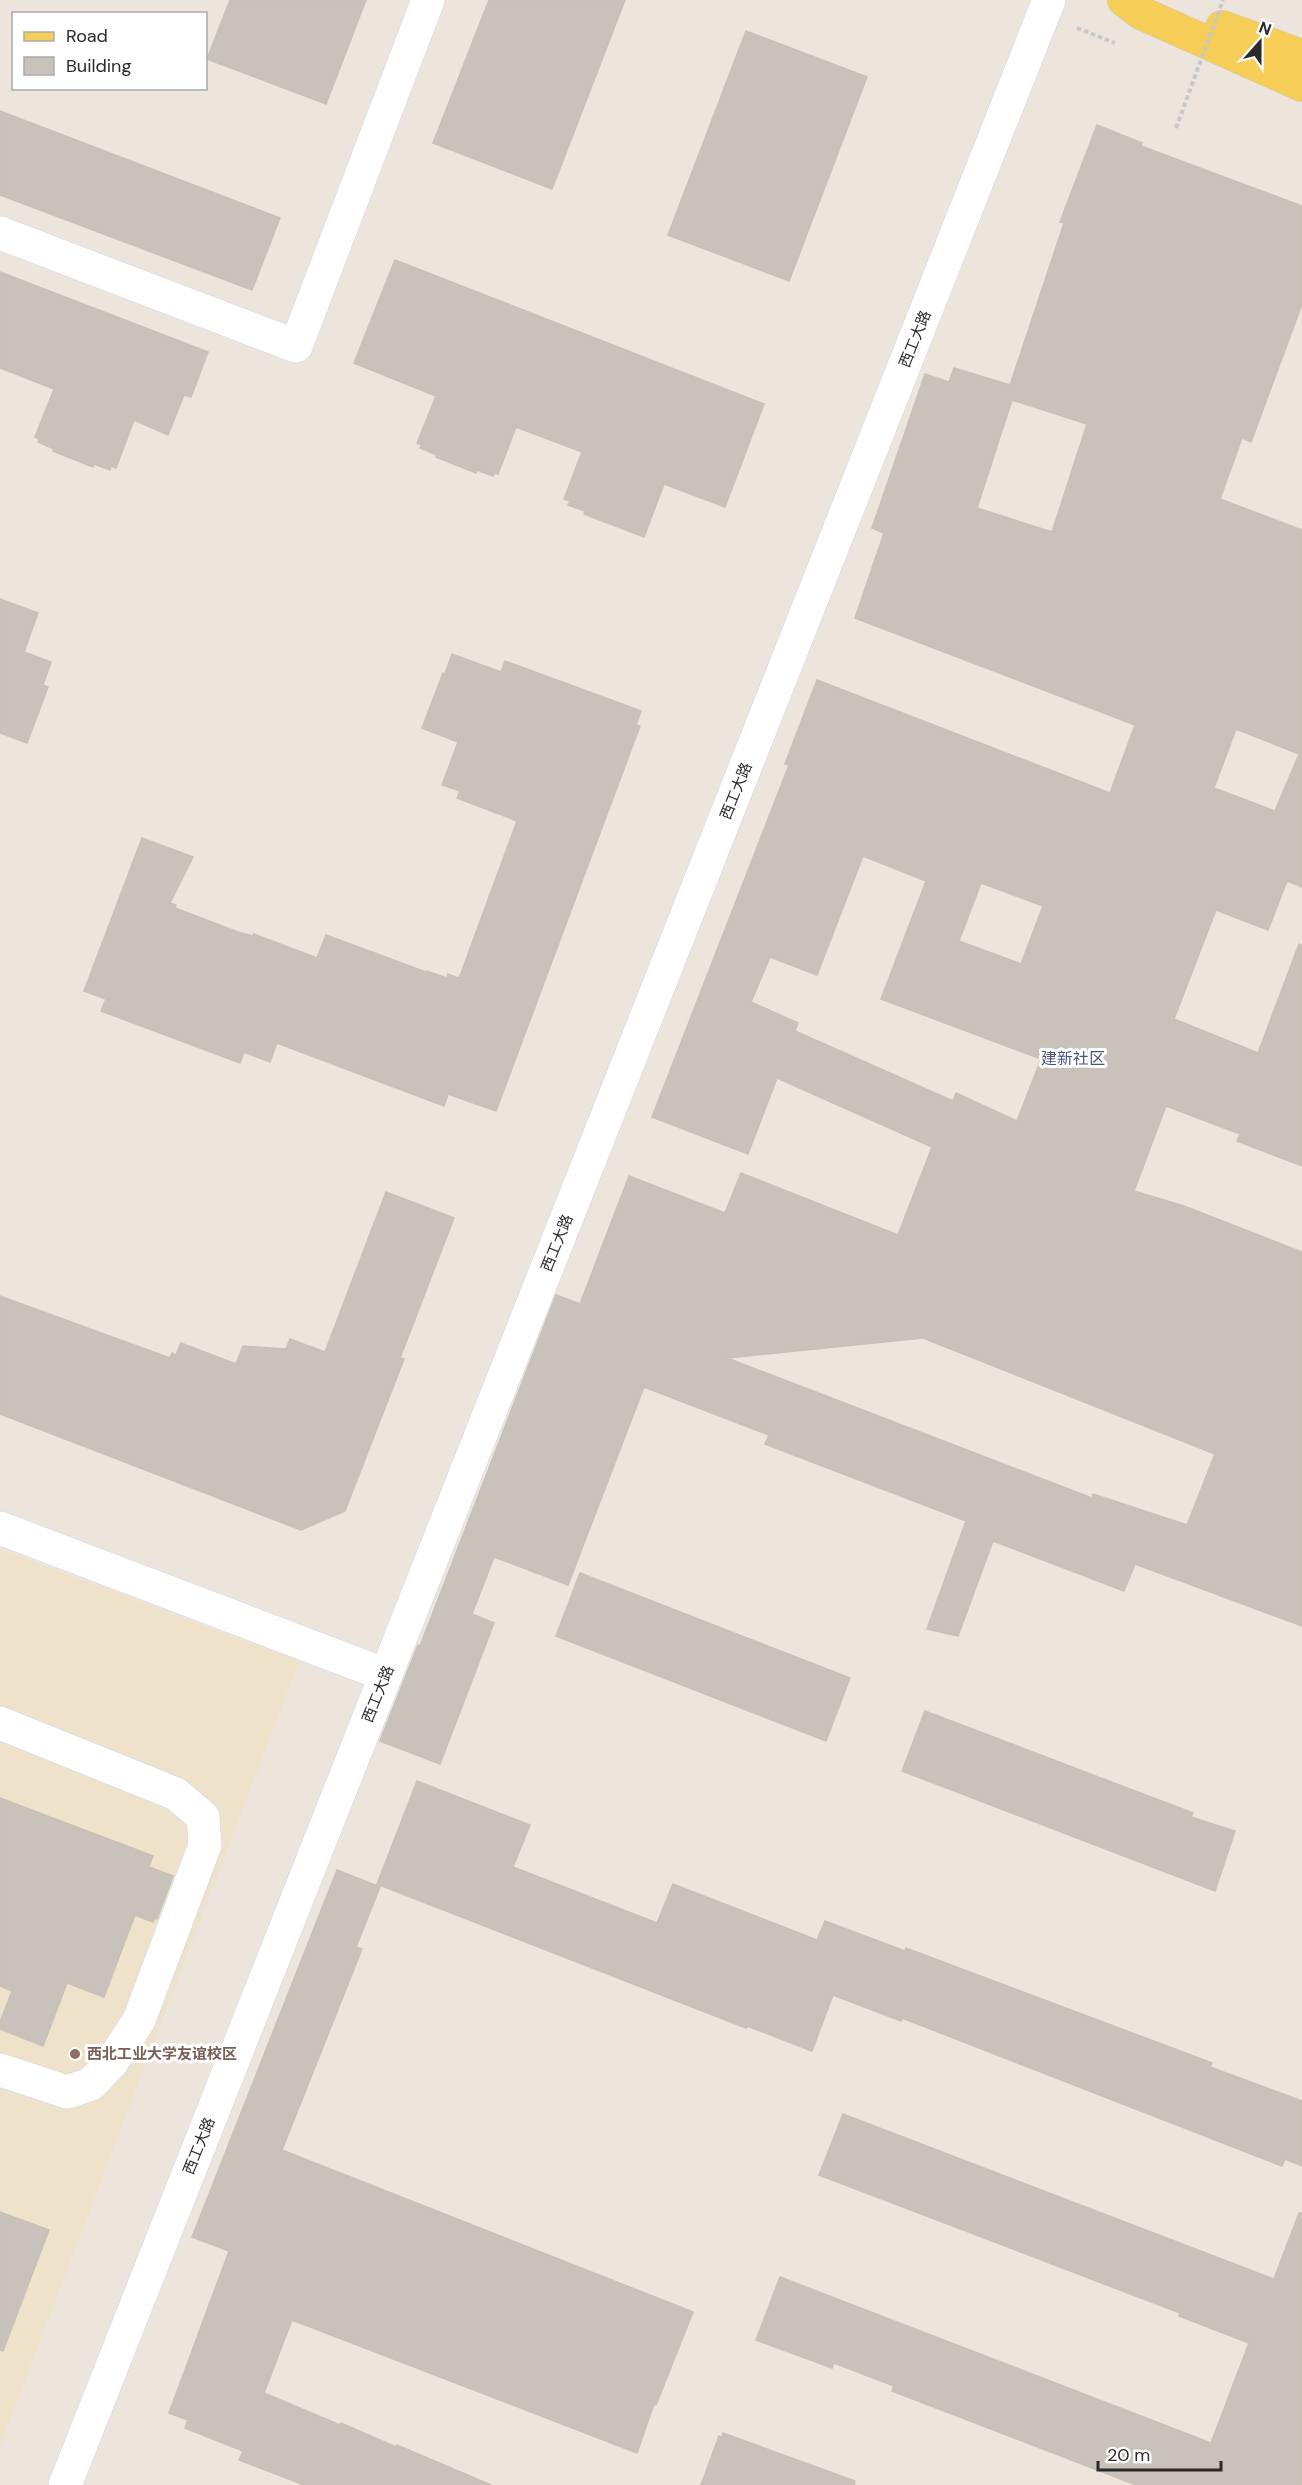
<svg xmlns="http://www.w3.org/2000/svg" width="1302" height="2485" font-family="'DM Sans','Noto Sans SC',sans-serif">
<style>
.education{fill:#efe2ca}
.building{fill:#c8c2bb;stroke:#c8c1b5;stroke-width:1.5;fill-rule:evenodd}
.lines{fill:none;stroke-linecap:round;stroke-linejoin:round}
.minor-casing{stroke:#d0d4e3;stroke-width:34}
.secondary-casing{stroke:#d0d4e3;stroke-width:34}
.primary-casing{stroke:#c8c8c8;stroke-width:34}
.path{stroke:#c8c8c8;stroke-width:4;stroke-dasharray:4.5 3;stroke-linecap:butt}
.minor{stroke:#fff;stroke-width:33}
.secondary{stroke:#fff;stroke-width:33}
.primary{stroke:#f6ce57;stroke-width:33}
.path-bridge{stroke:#c8c8c8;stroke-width:4;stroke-dasharray:4.5 3;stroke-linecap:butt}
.education-dot{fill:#8d6e63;stroke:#fff;stroke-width:2}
.labels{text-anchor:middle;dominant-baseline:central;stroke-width:6;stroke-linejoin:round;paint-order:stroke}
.street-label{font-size:15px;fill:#2a2a2a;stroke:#fff}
.education-label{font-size:15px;font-weight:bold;fill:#785e54;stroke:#fff;text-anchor:start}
.neighbourhood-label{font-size:16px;fill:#48527c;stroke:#fff}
</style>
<rect width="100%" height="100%" fill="#ede5db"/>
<path class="education" d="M 0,1549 L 299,1661 L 0,2446 Z"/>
<g class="building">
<path d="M 230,0 L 366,0 L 326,104 L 207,59 Z"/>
<path d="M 489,0 L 625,0 L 552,189 L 433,143 Z"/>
<path d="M 746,31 L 867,77 L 789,281 L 668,235 Z"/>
<path d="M 0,111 L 280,218 L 252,290 L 0,195 Z"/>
<path d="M 1097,125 L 1142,143 L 1141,146 L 1302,206 L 1302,304 L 1251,442 L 1242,438 L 1220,499 L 1302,530 L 1302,887 L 1287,881 L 1268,930 L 1216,910 L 1174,1019 L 1258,1053 L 1299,944 L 1302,945 L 1302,1166 L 1237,1141 L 1240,1134 L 1166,1106 L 1134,1191 L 1184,1206 L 1302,1252 L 1302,1626 L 1135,1564 L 1124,1591 L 993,1541 L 958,1636 L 927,1629 L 966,1521 L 765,1444 L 769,1435 L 644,1387 L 568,1585 L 494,1557 L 472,1614 L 494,1623 L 440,1764 L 380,1741 L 418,1645 L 420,1646 L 556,1295 L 580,1304 L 629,1176 L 725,1213 L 741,1173 L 898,1235 L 932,1147 L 777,1078 L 748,1154 L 652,1117 L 789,765 L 785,764 L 817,680 L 1110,793 L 1135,725 L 855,618 L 884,533 L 872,528 L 925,374 L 949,382 L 954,368 L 1010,385 L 1064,223 L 1060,222 ZM 1012,400 L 1087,424 L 1052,532 L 977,508 ZM 1236,729 L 1299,754 L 1275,811 L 1214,788 ZM 863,856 L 926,881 L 881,999 L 1041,1059 L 1017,1121 L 956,1093 L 953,1101 L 795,1031 L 798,1023 L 751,1002 L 770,957 L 817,975 ZM 981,883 L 1043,906 L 1021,964 L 959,941 ZM 923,1338 L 1215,1454 L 1187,1525 L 1093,1494 L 1092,1498 L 727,1358 Z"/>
<path d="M 395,260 L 764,404 L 725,507 L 664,484 L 644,537 L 584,514 L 585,511 L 568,505 L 570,501 L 564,499 L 582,452 L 516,427 L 498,474 L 495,473 L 493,476 L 477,470 L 476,473 L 436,457 L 437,455 L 420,448 L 422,445 L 417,443 L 436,396 L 354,363 Z"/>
<path d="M 0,272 L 208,352 L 191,397 L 184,395 L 168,435 L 134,420 L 116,468 L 111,466 L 110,470 L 94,464 L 93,467 L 53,451 L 54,449 L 38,442 L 39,439 L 35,437 L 54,389 L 0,368 Z"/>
<path d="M 0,599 L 38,613 L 24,652 L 51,662 L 43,685 L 48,687 L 27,743 L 0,733 Z"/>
<path d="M 452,654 L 501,672 L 505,661 L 641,711 L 636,725 L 640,726 L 496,1111 L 448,1094 L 444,1106 L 277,1043 L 270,1062 L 244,1052 L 240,1063 L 101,1011 L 106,999 L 84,991 L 142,838 L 193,857 L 170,903 L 176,905 L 175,908 L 238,932 L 253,936 L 254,934 L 317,958 L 326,935 L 426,972 L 427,971 L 447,978 L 448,974 L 458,978 L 460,976 L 517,821 L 457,798 L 460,791 L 442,785 L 458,742 L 422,728 L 443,673 L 445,674 Z"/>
<path d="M 386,1192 L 454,1218 L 400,1358 L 404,1359 L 345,1511 L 301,1530 L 0,1414 L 0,1296 L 170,1358 L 172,1353 L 176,1355 L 181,1343 L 236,1364 L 243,1346 L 286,1349 L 290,1339 L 325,1352 Z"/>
<path d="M 580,1573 L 850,1678 L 826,1741 L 556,1636 Z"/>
<path d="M 925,1711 L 1193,1813 L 1191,1817 L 1235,1831 L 1215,1891 L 902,1771 Z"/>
<path d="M 417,1781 L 530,1825 L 513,1867 L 657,1923 L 673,1884 L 817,1940 L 825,1921 L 905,1951 L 906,1948 L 1212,2063 L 1210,2067 L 1302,2101 L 1302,2166 L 1285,2159 L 1282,2166 L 902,2018 L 901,2021 L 833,1995 L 812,2051 L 747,2026 L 746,2028 L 377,1884 Z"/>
<path d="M 0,1798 L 153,1856 L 149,1867 L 173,1876 L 157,1919 L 155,1918 L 153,1922 L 135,1915 L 104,1997 L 67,1983 L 43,2046 L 0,2029 L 0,2022 L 12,1991 L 0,1986 Z"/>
<path d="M 337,1870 L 380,1887 L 356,1947 L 362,1949 L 282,2150 L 693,2312 L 656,2405 L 654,2404 L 637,2453 L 292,2320 L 264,2393 L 340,2425 L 341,2423 L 396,2447 L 397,2445 L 491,2485 L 304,2485 L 239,2460 L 243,2451 L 185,2428 L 188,2420 L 169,2413 L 229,2251 L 192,2237 Z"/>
<path d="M 843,2114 L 1274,2279 L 1299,2213 L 1302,2213 L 1302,2485 L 1136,2485 L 892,2391 L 894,2386 L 834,2363 L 832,2368 L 756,2340 L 780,2277 L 1211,2443 L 1249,2343 L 1179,2316 L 1180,2313 L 819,2175 Z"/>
<path d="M 0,2212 L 49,2230 L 3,2351 L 0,2350 Z"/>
<path d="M 723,2433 L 855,2481 L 854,2485 L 701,2485 L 719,2436 L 722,2438 Z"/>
</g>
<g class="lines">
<defs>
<g id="minor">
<path d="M 0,233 L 296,346 L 428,0"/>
<path d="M 0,1723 L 176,1794 L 203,1817 L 205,1845 L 139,2020 L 112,2062 L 91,2084 L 67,2092 L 0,2070"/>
<path d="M 65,2485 L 1049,0"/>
</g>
<path id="secondary" d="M 0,1528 L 386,1675"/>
<g id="primary">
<path d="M 1124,0 L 1141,13 L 1302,85"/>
<path d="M 1222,27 L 1302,56"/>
</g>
</defs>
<use href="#minor" class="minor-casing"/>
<use href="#secondary" class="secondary-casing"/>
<use href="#primary" class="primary-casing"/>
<path class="path" d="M 1077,28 L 1115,43"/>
<use href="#minor" class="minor"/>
<use href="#secondary" class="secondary"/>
<use href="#primary" class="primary"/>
<path class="path-bridge" d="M 1176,128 L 1223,0"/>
</g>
<circle class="education-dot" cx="75" cy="2054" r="6"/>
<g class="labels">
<g class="street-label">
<text transform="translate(915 339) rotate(-68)">西工大路</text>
<text transform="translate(736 791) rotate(-68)">西工大路</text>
<text transform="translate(557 1243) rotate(-68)">西工大路</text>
<text transform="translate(378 1694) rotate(-68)">西工大路</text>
<text transform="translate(199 2146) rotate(-68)">西工大路</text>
</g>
<g class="education-label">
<text x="87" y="2054">西北工业大学友谊校区</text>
</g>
<g class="neighbourhood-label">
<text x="1073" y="1058">建新社区</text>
</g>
</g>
<rect x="12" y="12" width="195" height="78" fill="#ffffff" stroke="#aaaaaa" stroke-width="1.5"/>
<rect x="24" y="32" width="30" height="9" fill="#f6ce57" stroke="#aaaaaa" stroke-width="1.5"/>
<text x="66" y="42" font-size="18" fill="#2a2a2a">Road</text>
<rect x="24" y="57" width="30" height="18" fill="#c8c2bb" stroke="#aaaaaa" stroke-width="1.5"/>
<text x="66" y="72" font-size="18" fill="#2a2a2a">Building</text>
<g transform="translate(1260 42) rotate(21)" stroke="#ffffff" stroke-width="4.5" paint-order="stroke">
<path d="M0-4.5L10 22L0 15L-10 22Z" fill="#2a2a2a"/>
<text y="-9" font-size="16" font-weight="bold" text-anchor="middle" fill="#2a2a2a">N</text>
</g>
<path d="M1098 2461v9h123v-9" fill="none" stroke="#2a2a2a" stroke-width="3"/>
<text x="1107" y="2461" font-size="18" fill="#2a2a2a" stroke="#ffffff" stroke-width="4.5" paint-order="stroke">20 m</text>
</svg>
